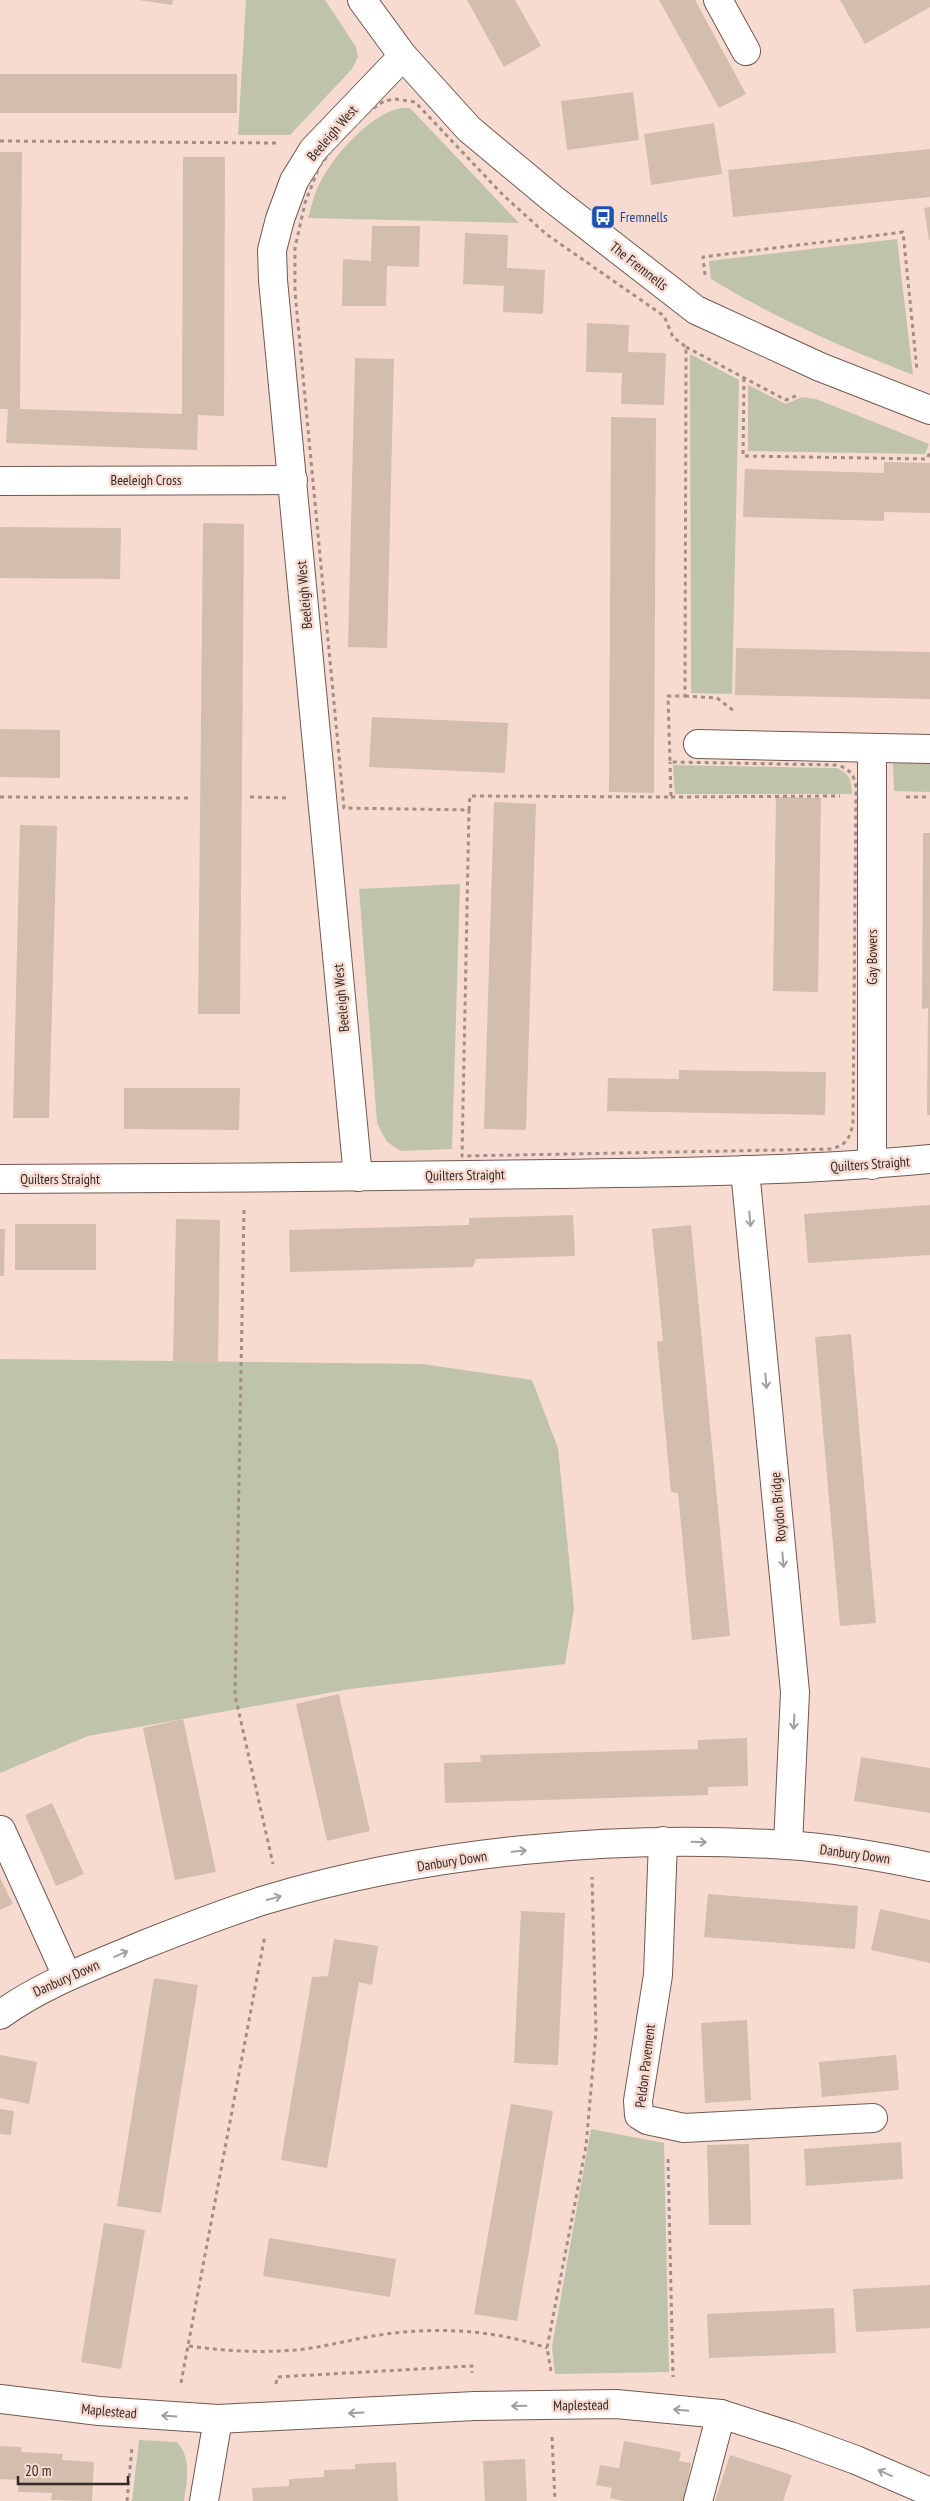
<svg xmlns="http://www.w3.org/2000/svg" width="930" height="2501" font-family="'PT Sans Narrow',sans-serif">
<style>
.green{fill:#bfc3aa}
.building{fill:#d3bdac}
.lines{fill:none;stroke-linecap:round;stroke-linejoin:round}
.minor-casing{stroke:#715951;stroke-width:30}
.tertiary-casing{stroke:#715951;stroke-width:30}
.path{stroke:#a28e86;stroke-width:3;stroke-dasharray:4 4;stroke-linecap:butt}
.minor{stroke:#fff;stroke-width:28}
.tertiary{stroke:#fff;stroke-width:28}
.oneway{stroke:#a49f9d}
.labels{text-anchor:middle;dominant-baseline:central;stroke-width:5;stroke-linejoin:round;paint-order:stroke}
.street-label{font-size:14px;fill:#342a26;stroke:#f7dbd1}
.transit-label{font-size:14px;fill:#164399;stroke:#f7dbd1;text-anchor:start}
</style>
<rect width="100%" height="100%" fill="#f7dbd1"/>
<g class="green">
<path d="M 246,0 L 325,0 L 356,47 L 358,57 L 352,69 L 290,135 L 238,135 Z"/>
<path d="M 401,108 L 410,108 L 519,223 L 308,218 C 311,209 313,198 317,189 C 330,159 368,115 401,108 Z"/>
<path d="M 897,239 L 913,375 C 843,348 775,318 711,279 L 709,261 Z"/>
<path d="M 690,354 L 739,380 L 732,694 L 691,693 Z"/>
<path d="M 748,385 L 786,404 L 802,397 L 816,399 L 929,444 L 925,454 L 748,451 Z"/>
<path d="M 930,762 L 930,792 L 894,791 L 893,763 Z"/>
<path d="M 673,765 L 836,768 C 850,773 851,780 852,794 L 675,794 Z"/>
<path d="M 460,884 L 452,1149 L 401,1151 L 387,1142 L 377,1123 L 359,889 Z"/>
<path d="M 0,1359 L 422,1364 L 532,1380 L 558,1448 L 574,1609 L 565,1664 L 350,1689 L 88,1736 L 0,1773 Z"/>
<path d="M 591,2129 L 664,2143 L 669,2372 L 555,2374 L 552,2347 Z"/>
<path d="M 139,2440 L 177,2442 C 192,2459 187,2481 184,2501 L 132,2501 Z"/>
</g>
<g class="building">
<path d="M 139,0 L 173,0 L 172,5 Z"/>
<path d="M 467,0 L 515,0 L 541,46 L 504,67 Z"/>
<path d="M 659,0 L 695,0 L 746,94 L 719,108 Z"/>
<path d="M 840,0 L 930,0 L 930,7 L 865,44 Z"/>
<rect x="0" y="74" width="237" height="39"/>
<path d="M 633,92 L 639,140 L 567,150 L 561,101 Z"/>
<path d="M 714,123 L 722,174 L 651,185 L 644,134 Z"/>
<path d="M 930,149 L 930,197 L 733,217 L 728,170 Z"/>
<path d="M 0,152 L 22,152 L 20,409 L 182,414 L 183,157 L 225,157 L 224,416 L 198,415 L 197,450 L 6,443 L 8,409 L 0,409 Z"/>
<path d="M 930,207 L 930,240 L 929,240 L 924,208 Z"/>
<path d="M 372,226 L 420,226 L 419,267 L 387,266 L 386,306 L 342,306 L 343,259 L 371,261 Z"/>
<path d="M 465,233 L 508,235 L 507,268 L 545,270 L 543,314 L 503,312 L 504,286 L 463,284 Z"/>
<path d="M 587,323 L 629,325 L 628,352 L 666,353 L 664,405 L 621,404 L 622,373 L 586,372 Z"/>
<path d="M 355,358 L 394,359 L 387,648 L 348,647 Z"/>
<path d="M 611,417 L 656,418 L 654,793 L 609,792 Z"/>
<path d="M 884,462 L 930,463 L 930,513 L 884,512 L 884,521 L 743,517 L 745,469 L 884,473 Z"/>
<path d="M 203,523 L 244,524 L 240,1014 L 198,1014 Z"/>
<path d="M 0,527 L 121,528 L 120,579 L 0,578 Z"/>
<path d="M 736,648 L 930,652 L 930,699 L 735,695 Z"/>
<path d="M 372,717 L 508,723 L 505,773 L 369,767 Z"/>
<path d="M 0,729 L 60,730 L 60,778 L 0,777 Z"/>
<path d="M 776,797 L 821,798 L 818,992 L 773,991 Z"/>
<path d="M 494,802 L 536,804 L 526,1130 L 484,1129 Z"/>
<path d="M 20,825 L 57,826 L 49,1118 L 13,1118 Z"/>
<path d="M 923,833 L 930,833 L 930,1115 L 927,1115 L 928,1008 L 922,1009 Z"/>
<path d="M 679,1070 L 826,1072 L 825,1115 L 607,1111 L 608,1078 L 679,1079 Z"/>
<path d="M 124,1088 L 240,1088 L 239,1130 L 124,1129 Z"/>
<path d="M 930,1205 L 930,1255 L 808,1263 L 804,1214 Z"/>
<path d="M 573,1215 L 575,1256 L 476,1259 L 473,1267 L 290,1272 L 289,1230 L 469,1225 L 469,1218 Z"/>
<path d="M 176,1219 L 220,1220 L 218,1362 L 173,1361 Z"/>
<rect x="15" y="1224" width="81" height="46"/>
<path d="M 691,1225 L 730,1636 L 692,1640 L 678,1493 L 671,1492 L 657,1342 L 663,1341 L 652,1229 Z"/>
<path d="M 0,1229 L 5,1229 L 4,1276 L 0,1276 Z"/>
<path d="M 851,1334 L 876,1623 L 840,1626 L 815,1337 Z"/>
<path d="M 339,1694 L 370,1831 L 327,1841 L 296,1704 Z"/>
<path d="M 183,1719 L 216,1872 L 175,1880 L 143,1728 Z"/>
<path d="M 747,1738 L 748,1786 L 708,1787 L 708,1795 L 445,1803 L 444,1763 L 481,1762 L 480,1755 L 698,1749 L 698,1740 Z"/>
<path d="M 861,1757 L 930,1768 L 930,1813 L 854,1801 Z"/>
<path d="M 52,1803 L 84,1874 L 56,1886 L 25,1815 Z"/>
<path d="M 0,1878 L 13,1904 L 0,1910 Z"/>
<path d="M 708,1894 L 858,1906 L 855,1949 L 704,1937 Z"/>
<path d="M 880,1909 L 930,1920 L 930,1963 L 871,1950 Z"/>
<path d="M 521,1911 L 565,1913 L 558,2065 L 514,2063 Z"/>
<path d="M 334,1939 L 378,1946 L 372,1985 L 359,1982 L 327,2168 L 281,2160 L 312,1977 L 328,1976 Z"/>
<path d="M 154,1978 L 198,1985 L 161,2213 L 117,2206 Z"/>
<path d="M 747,2020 L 751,2100 L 705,2103 L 701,2023 Z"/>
<path d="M 0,2055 L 37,2062 L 29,2104 L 0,2098 Z"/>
<path d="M 896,2055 L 899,2090 L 822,2097 L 819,2062 Z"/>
<path d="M 511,2104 L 553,2111 L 517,2321 L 474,2314 Z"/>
<path d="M 0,2109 L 14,2111 L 11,2135 L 0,2134 Z"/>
<path d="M 901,2142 L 903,2179 L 806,2186 L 804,2149 Z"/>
<path d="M 749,2144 L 751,2225 L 709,2225 L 707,2145 Z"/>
<path d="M 104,2223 L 145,2230 L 121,2369 L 81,2362 Z"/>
<path d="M 269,2238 L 396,2259 L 390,2297 L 263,2276 Z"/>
<path d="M 930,2285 L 930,2328 L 856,2332 L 853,2289 Z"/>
<path d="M 834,2308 L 836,2353 L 709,2358 L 707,2314 Z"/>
<path d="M 624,2441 L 681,2452 L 679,2461 L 691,2463 L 684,2501 L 624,2501 L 610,2498 L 612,2488 L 596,2485 L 600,2465 L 619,2468 Z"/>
<path d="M 0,2446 L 21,2447 L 22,2452 L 63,2454 L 62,2460 L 94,2462 L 92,2501 L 51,2500 L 52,2493 L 18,2492 L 19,2480 L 0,2479 Z"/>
<path d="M 730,2455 L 792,2475 L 783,2501 L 715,2501 Z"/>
<path d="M 525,2459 L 527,2501 L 485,2501 L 483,2461 Z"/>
<path d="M 396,2462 L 398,2501 L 253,2501 L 252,2488 L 289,2486 L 289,2479 L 324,2477 L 324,2470 L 355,2469 L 355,2464 Z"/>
</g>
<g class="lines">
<defs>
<g id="minor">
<path d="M 718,0 L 746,51"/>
<path d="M 0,481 L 293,480"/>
<path d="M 698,744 L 930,749"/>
<path d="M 872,1165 L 872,749"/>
<path d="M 745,1170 L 795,1692 L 788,1845"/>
<path d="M 358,1177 L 273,280 L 272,250 L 280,219 L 294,181 L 313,150 L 403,56"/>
<path d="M 0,1179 C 185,1178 371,1177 556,1174 C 681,1172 806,1171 930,1159"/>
<path d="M 1,1830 L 67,1976"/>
<path d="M 663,1841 L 658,1975 L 638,2101 L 639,2115 L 647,2120 L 684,2128 L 873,2118"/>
<path d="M 0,2015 C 44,1983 94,1966 143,1945 C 183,1929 224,1913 265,1900 C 428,1851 617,1834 787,1845 C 834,1848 883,1857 930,1867"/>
<path d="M 0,2399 L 99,2411 L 218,2419 L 475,2406 L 616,2404 L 721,2414 L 790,2436 L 856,2460 L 930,2492"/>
<path d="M 204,2501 L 218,2419"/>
<path d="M 698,2501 L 721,2414"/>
</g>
<path id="tertiary" d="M 362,0 L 403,56 L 469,129 L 553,199 L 696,310 L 820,367 L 930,410"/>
</defs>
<use href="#minor" class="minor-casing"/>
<use href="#tertiary" class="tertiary-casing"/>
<g class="path">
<path d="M 395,99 L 415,102 L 503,195 L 546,234 L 664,316 L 673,337 L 686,347 L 685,696 L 668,696 L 670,762 L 838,765 C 850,770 854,774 856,787 L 853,1123 C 850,1138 847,1144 832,1149 L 462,1156 L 469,810 L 344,808 L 295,292 L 295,248 L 305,203 L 319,167 L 341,138 L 371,110 L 384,101 Z"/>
<path d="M 0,141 L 279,143"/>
<path d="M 705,275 L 703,257 L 903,232 L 917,370"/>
<path d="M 686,347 L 786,400 L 798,395"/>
<path d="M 744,378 L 743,456 L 927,459 L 930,452"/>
<path d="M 685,696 L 717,698 L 734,711"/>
<path d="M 0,797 L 190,798"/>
<path d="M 250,797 L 289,798"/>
<path d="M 671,797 L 840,796"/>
<path d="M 906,797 L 930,797"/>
<path d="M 469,810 L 470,796 L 671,797 L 670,762"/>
<path d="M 244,1210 L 235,1695 L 273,1864"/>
<path d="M 668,2159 L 673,2377"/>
<path d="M 189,2346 C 225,2351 260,2353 296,2350 C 326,2347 356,2338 386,2334 C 440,2327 495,2330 547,2348"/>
<path d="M 551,2371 L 547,2348 L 586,2146 L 596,2032 L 592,1877"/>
<path d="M 181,2383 L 265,1935"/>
<path d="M 276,2384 L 277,2377 L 472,2366 L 472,2373"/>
<path d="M 552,2437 L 555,2501"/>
<path d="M 127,2501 L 132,2447"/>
</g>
<use href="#minor" class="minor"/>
<use href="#tertiary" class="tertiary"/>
</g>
<defs><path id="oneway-shaft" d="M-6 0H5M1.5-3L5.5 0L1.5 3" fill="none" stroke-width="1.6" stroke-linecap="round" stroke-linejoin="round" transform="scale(1.25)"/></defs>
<g class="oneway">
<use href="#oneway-shaft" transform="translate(750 1219) rotate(85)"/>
<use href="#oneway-shaft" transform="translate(766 1381) rotate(85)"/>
<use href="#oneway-shaft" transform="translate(783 1560) rotate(85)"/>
<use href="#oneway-shaft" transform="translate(794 1722) rotate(93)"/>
<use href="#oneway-shaft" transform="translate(699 1842) rotate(2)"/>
<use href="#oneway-shaft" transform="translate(519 1851) rotate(-5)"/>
<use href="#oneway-shaft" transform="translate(274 1898) rotate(-15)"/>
<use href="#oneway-shaft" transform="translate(121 1954) rotate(-22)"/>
<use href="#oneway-shaft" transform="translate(519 2406) rotate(179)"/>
<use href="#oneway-shaft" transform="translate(681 2410) rotate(-175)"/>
<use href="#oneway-shaft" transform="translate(356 2413) rotate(177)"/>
<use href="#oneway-shaft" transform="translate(169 2416) rotate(-176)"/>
<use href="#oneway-shaft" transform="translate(885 2473) rotate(-156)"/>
</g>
<defs>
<symbol id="bus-square" viewBox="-11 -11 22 22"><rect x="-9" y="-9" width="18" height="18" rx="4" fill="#1a4fb4" stroke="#f7dbd1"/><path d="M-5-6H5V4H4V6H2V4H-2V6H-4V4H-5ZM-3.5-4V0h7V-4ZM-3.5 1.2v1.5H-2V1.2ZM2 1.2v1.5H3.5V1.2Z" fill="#fff"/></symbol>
</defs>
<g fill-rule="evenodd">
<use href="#bus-square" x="589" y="203" width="28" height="28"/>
</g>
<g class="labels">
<g class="street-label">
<text transform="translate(332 133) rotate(-49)">Beeleigh West</text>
<text transform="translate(639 266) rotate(38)">The Fremnells</text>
<text x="146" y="480">Beeleigh Cross</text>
<text transform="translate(304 595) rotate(-95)">Beeleigh West</text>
<text transform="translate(872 957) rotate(-90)">Gay Bowers</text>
<text transform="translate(341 998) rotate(-95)">Beeleigh West</text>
<text transform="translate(870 1164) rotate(-4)">Quilters Straight</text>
<text transform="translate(465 1175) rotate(-1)">Quilters Straight</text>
<text x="60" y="1179">Quilters Straight</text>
<text transform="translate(778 1507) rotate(-95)">Roydon Bridge</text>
<text transform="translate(855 1854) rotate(8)">Danbury Down</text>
<text transform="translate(452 1861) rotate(-9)">Danbury Down</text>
<text transform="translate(66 1978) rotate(-24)">Danbury Down</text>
<text transform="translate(645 2066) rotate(-83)">Peldon Pavement</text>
<text transform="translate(581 2405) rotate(-1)">Maplestead</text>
<text transform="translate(109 2411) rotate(5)">Maplestead</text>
</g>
<g class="transit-label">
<text x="620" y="217">Fremnells</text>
</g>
</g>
<path d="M18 2476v8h110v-8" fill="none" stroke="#342a26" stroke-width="2.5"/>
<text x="25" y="2476" font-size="15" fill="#342a26" stroke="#f7dbd1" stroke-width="4" paint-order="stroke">20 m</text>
</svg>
